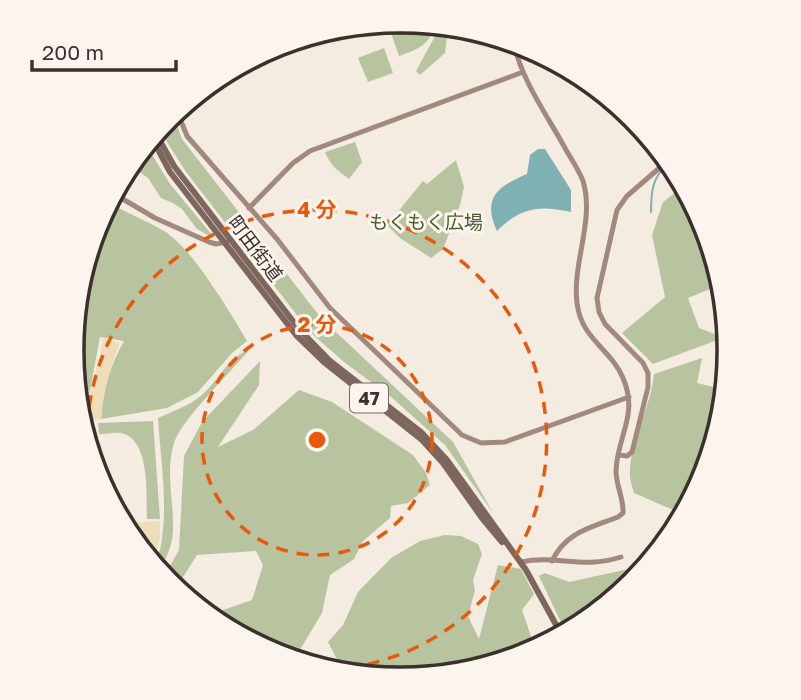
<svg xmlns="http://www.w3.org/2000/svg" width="801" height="700" font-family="'Golos Text','Noto Sans JP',sans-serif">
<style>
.green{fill:#b8c4a0}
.sand{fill:#efdcb8}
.water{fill:#7fb0b2}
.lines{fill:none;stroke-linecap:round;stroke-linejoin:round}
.stream{stroke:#7fb0b2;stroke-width:2}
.secondary{stroke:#a18a7d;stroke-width:5}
.primary{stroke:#7d675c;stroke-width:6}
.ring{fill:none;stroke:#e8590c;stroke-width:3.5;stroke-dasharray:12 9}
.labels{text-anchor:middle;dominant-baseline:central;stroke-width:6;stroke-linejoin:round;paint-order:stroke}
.shield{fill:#fbf5ee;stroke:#756b66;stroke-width:2}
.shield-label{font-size:18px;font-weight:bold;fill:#3b302b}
.park-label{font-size:19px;fill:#4a5a2e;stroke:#fbf5ee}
.street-label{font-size:19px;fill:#3b302b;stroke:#fbf5ee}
.rim{fill:none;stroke:#3b302b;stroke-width:3.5}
.centre{fill:#e8590c;stroke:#fbf5ee;stroke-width:3.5}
.ring-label{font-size:21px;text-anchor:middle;font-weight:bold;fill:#e8590c;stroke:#fbf5ee;stroke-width:6;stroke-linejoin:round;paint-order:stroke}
</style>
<rect width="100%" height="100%" fill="#f4ebe1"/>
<g class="green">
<path d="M 400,21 L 434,28 C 428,46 416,50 399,56 L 388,24 Z"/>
<path d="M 439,29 L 452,31 L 447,36 L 445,53 L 420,75 L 416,71 Z"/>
<path d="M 384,48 L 393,73 L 368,82 L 358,58 Z"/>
<path d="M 173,114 L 182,139 L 321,318 L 453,442 L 493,513 L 445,445 L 390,396 L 344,362 L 310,332 L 186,172 L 167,142 L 161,127 Z"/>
<path d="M 355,142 L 362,162 L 349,179 C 338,171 330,165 325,152 Z"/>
<path d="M 148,148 L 170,184 L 213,236 L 211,237 L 197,229 L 182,209 L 173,203 L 161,198 L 148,178 L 134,168 Z"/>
<path d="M 456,160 L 464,187 L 460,205 L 443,249 L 431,258 L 400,238 L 387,225 L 423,181 L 427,184 Z"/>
<path d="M 681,188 C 694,209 711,230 711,256 C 711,271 703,272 710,289 L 688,298 L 699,328 L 720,336 L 720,339 L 653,364 L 622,333 L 665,297 L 652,235 L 663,202 Z"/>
<path d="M 110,204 C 128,213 147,221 164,231 C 192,248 230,312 247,341 L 232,353 L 198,392 L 167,408 L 101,419 C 103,390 110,366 124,341 L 100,337 L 90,390 L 81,394 L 72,346 L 97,224 Z"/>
<path d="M 249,350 C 231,372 181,420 174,443 C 165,472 174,500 173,530 C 173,544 166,558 160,571 L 156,565 C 171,519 161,466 158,418 C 173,411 189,406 202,395 C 219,380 227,358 249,350 Z"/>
<path d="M 702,358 L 697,383 L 722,389 L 704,476 L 680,513 L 634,493 C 632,486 629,478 630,471 C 631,438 651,407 654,374 Z"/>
<path d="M 260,361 L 259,385 L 218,447 L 253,430 L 299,390 L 332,402 L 413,455 L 426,473 L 430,485 L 408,503 L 391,506 L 390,518 L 363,541 L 354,559 L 330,575 L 322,613 L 298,653 L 293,657 L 274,654 L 214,613 L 252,600 L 263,565 L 256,551 L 197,555 L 183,577 L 173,586 L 164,577 L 179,550 L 184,456 L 202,422 Z"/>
<path d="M 153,421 L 160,519 L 147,519 C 146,497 151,439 121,433 C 115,432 106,434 99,434 L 98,423 Z"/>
<path d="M 445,535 L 461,536 L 478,544 L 482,554 L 473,580 L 475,590 L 468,616 L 479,639 L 498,565 L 521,569 L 534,594 L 522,610 L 535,648 L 526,654 L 400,679 L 341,667 L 328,642 L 343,625 L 358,592 L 391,558 L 420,541 Z"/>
<path d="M 638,567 L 643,568 L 633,583 L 564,629 L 539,576 L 545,573 L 569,582 Z"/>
</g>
<g class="sand">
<path d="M 104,338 L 120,343 C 110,368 103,392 101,419 L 85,420 L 80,394 L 91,390 Z"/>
<path d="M 160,521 L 160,537 L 154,561 L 128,523 Z"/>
</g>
<path class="water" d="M 538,149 L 545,149 L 571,190 L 571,212 C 539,205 521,207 497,231 C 482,198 497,187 527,174 L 530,155 Z"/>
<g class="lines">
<path class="stream" d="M 651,212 C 651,195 652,177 666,166"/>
<g class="secondary">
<path d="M 514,44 C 522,81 547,115 565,148 C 571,159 579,170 583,181 C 595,220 572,263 577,303 C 581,339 611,349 623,378 C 639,415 617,436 616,471 C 616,486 624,499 623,513 L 618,517 C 590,528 566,532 552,561"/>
<path d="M 177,111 L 187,136 L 277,239 L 330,308 L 462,435 L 481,443 L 505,442 L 629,397"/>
<path d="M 116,195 L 155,218 L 209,242 L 216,244 L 227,242"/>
<path d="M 249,208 L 293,163 L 310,151 L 523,72"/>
<path d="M 619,455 L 627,456 L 632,452 L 648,387 L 648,373 L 643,363 L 605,324 L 599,312 L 597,298 L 617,210 L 627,196 L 664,164"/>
<path d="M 521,562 C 556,554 582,570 621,557"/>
</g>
<g class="primary">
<path d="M 156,134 L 174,166 L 299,329 L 329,360 L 421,432 L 447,460 L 526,570 L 560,632"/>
<path d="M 153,140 L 170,172 L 296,335 L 325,363 L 422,440 L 443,463 L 482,518 L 502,542"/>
</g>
</g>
<g class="ring">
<circle cx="317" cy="440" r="115"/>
<path d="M87 428A230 230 0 1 1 347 668"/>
</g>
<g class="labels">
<rect class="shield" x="350" y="383.5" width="38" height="29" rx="5"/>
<g class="shield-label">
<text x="369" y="398">47</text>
</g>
<g class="park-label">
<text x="426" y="221">もくもく広場</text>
</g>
<g class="street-label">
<text transform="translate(256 248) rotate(53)">町田街道</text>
</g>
</g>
<path d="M0 0H801V700H0ZM400 33H401A316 316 0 0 1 717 349V351A316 316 0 0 1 401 667H400A316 316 0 0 1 84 351V349A316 316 0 0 1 400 33Z" fill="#fbf5ee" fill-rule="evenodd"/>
<path class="rim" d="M400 33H401A316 316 0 0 1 717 349V351A316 316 0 0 1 401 667H400A316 316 0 0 1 84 351V349A316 316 0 0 1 400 33Z"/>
<circle cx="317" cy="440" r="10" class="centre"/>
<g class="ring-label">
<text x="317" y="217">4 分</text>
<text x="317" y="332">2 分</text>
</g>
<path d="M32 60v10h144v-10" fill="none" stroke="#3b302b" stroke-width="3.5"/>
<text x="42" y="60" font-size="21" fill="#3b302b" stroke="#fbf5ee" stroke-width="5" paint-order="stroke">200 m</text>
</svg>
